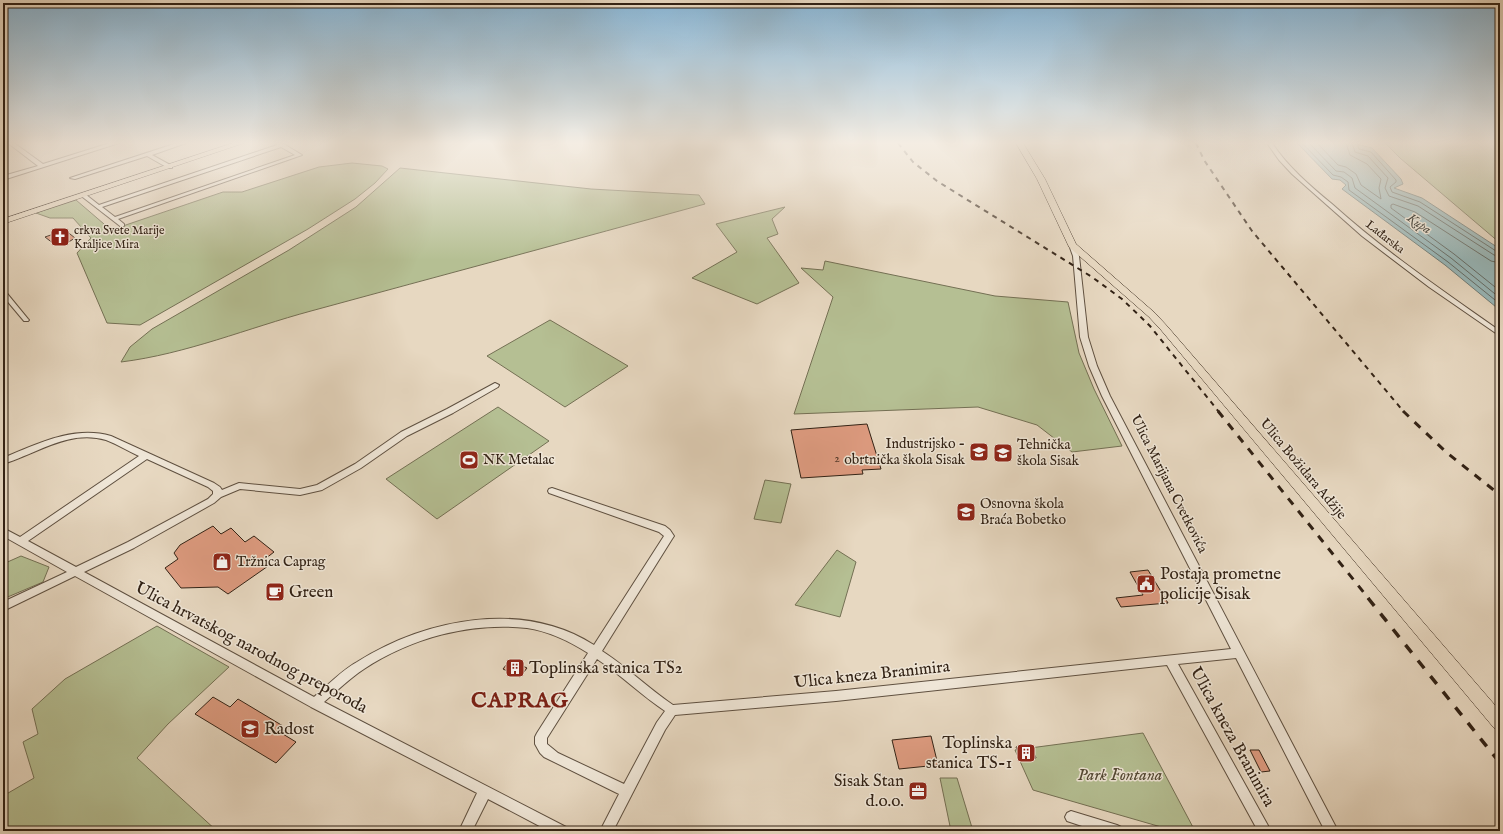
<svg xmlns="http://www.w3.org/2000/svg" width="1503" height="834" font-family="'IM FELL English',serif">
<style>
.green{fill:#b5bf93;stroke:#747054}
.water{fill:#98b8ba;stroke:#6f7c78}
.lines{fill:none;stroke-linecap:round;stroke-linejoin:round}
.shore{stroke:#656d68;stroke-width:1}
.building{fill:#df9c81;stroke:#322215}
.minor-casing{stroke:#5f5040;stroke-width:2}
.major-casing{stroke:#322215;stroke-width:1}
.minor{fill:#efe6d7;fill-rule:evenodd}
.major{fill:#e7d8c1;fill-rule:evenodd}
.rail-far2{stroke:#322215;stroke-width:2;stroke-dasharray:5 5;stroke-linecap:butt}
.rail-far1{stroke:#322215;stroke-width:3;stroke-dasharray:8 8;stroke-linecap:butt}
.rail{stroke:#322215;stroke-width:3.5;stroke-dasharray:10 10;stroke-linecap:butt}
.labels{text-anchor:middle;dominant-baseline:central;stroke-width:3;stroke-linejoin:round;paint-order:stroke}
.far-poi-label{font-size:12px;fill:#322215;stroke:#efe6d7;text-anchor:start}
.far-street-label{font-size:12px;fill:#322215;stroke:#efe6d7}
.number-label{font-size:12px;fill:#5d4030}
.far-water-label{font-size:13px;font-style:italic;fill:#514f47;stroke:#efe6d7}
.poi-label{font-size:14px;fill:#322215;stroke:#efe6d7;text-anchor:start}
.street-label{font-size:14px;fill:#322215;stroke:#efe6d7}
.near-poi-label{font-size:17px;fill:#322215;stroke:#efe6d7;text-anchor:start}
.near-street-label{font-size:17px;fill:#322215;stroke:#efe6d7}
.near-park-label{font-size:17px;font-style:italic;fill:#534934;stroke:#efe6d7}
.near-district-label{font-size:22px;font-weight:bold;letter-spacing:1px;fill:#7a1f14;stroke:#efe6d7}
</style>
<rect width="100%" height="100%" fill="#e7d8c1"/>
<filter id="stains"><feTurbulence type="fractalNoise" baseFrequency=".005" numOctaves="4"/><feColorMatrix values="0 0 0 0 .2 0 0 0 0 .09 0 0 0 0 .02 0 0 0 .5 -.17"/></filter>
<radialGradient id="worn" r=".72"><stop offset=".6" stop-color="#630" stop-opacity="0"/><stop offset="1" stop-color="#630" stop-opacity=".3"/></radialGradient>
<g class="green">
<path d="M 1385,143 L 1500,143 L 1500,243 L 1400,158 Z"/>
<path d="M 352,163 L 382,166 L 388,169 L 375,183 L 355,199 L 308,229 L 140,325 L 107,323 L 77,253 L 91,238 L 73,218 L 50,218 L 36,213 L 76,200 L 111,230 L 223,192 L 242,192 L 319,167 Z"/>
<path d="M 400,168 L 591,189 L 699,195 L 705,204 C 574,240 443,275 311,311 C 248,328 186,354 121,362 L 130,347 L 152,329 L 289,250 L 356,207 Z"/>
<path d="M 785,207 L 772,219 L 778,234 L 767,238 L 799,283 L 757,304 L 692,278 L 737,252 L 716,224 Z"/>
<path d="M 825,261 L 995,296 L 1068,302 L 1079,353 L 1094,389 L 1122,446 L 1072,452 L 1037,425 L 978,407 L 794,414 L 833,297 L 801,268 L 823,270 Z"/>
<path d="M 550,320 L 628,366 L 565,407 L 487,356 Z"/>
<path d="M 498,407 L 549,441 L 437,519 L 386,479 Z"/>
<path d="M 765,480 L 791,484 L 781,523 L 754,519 Z"/>
<path d="M 837,550 L 856,562 L 840,617 L 795,605 Z"/>
<path d="M 21,556 L 49,567 L 43,582 L 3,599 L 3,564 Z"/>
<path d="M 157,626 L 229,667 L 168,724 L 137,758 L 217,831 L 3,831 L 3,796 L 34,778 L 23,742 L 38,734 L 32,709 L 65,679 Z"/>
<path d="M 1143,733 L 1195,831 L 1175,831 L 1033,790 L 1015,750 Z"/>
<path d="M 940,778 L 957,778 L 973,831 L 951,831 Z"/>
</g>
<path class="water" d="M 1297,143 L 1352,143 L 1372,148 L 1401,179 L 1403,184 L 1394,188 L 1422,198 L 1500,249 L 1500,308 L 1496,307 L 1445,265 L 1342,189 L 1346,185 L 1340,180 L 1332,179 Z"/>
<g class="lines">
<g class="shore">
<path d="M 1302,143 L 1333,175 L 1341,177 L 1348,182 L 1349,190 L 1448,262 L 1500,304"/>
<path d="M 1309,143 L 1336,171 L 1344,172 L 1352,178 L 1355,188 L 1451,258 L 1500,298"/>
<path d="M 1317,143 L 1338,165 L 1346,167 L 1356,174 L 1361,185 L 1381,199 L 1379,188 L 1381,179 L 1367,164 L 1350,155 L 1346,143"/>
<path d="M 1352,143 L 1355,152 L 1368,156 L 1388,178 L 1385,188 L 1389,196 L 1418,206 L 1494,255 L 1500,257"/>
<path d="M 1357,143 L 1359,149 L 1371,152 L 1396,180 L 1396,182 L 1390,187 L 1392,192 L 1420,202 L 1496,251 L 1500,252"/>
<path d="M 1500,263 L 1491,261 L 1415,212 L 1393,204 L 1391,205 L 1391,208 L 1454,254 L 1500,291"/>
</g>
</g>
<g class="building">
<path d="M 65,230 L 75,238 L 67,243 L 54,244 L 45,237 Z"/>
<path d="M 867,424 L 881,469 L 862,470 L 863,474 L 801,478 L 791,430 Z"/>
<path d="M 213,526 L 221,534 L 231,528 L 245,542 L 254,536 L 274,552 L 265,559 L 271,564 L 228,594 L 218,587 L 181,588 L 165,568 L 178,559 L 174,553 L 180,545 Z"/>
<path d="M 1148,570 L 1168,603 L 1121,607 L 1116,598 L 1143,595 L 1130,572 Z"/>
<path d="M 510,660 L 527,668 L 520,677 L 503,669 Z"/>
<path d="M 213,697 L 230,707 L 238,699 L 283,726 L 278,731 L 296,742 L 276,763 L 195,714 Z"/>
<path d="M 931,736 L 938,765 L 899,769 L 892,740 Z"/>
<path d="M 1031,746 L 1036,758 L 1021,760 L 1016,747 Z"/>
<path d="M 1250,750 L 1259,750 L 1270,771 L 1261,772 Z"/>
</g>
<g class="lines">
<defs>
<g id="minor">
<path d="M 8,143 L 14,143 L 43,164 L 110,143 L 119,143 L 3,180 L 3,176 L 38,166 Z"/>
<path d="M 177,143 L 186,143 L 152,155 L 172,166 L 172,168 L 168,168 L 147,156 L 75,179 L 70,178 Z"/>
<path d="M 276,143 L 282,143 L 302,155 L 118,219 L 124,224 L 124,226 L 120,226 L 80,195 L 85,194 L 99,205 L 277,145 ZM 281,147 L 295,155 L 115,217 L 102,207 Z"/>
<path d="M 1267,143 L 1272,143 C 1288,167 1310,186 1332,204 C 1384,251 1442,290 1500,331 L 1500,336 L 1429,287 L 1362,236 L 1292,174 L 1279,160 Z"/>
<path d="M 1072,243 L 1075,245 L 1079,256 L 1088,337 L 1097,366 L 1110,396 L 1338,831 L 1325,831 L 1236,658 L 1178,664 L 1271,831 L 1258,831 L 1167,665 L 836,701 L 675,715 L 665,730 L 613,831 L 600,831 L 619,794 L 544,757 L 540,753 L 535,744 L 535,737 L 537,733 L 588,653 C 571,642 548,631 527,628 C 470,622 411,638 364,669 C 350,678 337,691 324,702 L 566,827 L 568,831 L 549,831 L 488,799 L 472,831 L 459,831 L 477,793 L 311,707 L 75,576 L 3,611 L 3,602 L 67,572 L 3,536 L 3,528 L 20,537 L 139,456 C 128,451 117,444 106,440 C 69,429 36,454 3,464 L 3,458 C 37,444 74,425 111,436 L 214,483 L 220,487 L 222,490 L 239,483 L 300,489 L 317,485 L 355,464 L 401,432 L 447,409 L 495,383 L 499,385 L 498,387 L 453,413 L 407,436 L 361,468 L 322,490 L 300,495 L 240,489 L 221,497 L 214,503 L 134,548 L 84,572 L 314,697 C 328,685 341,671 357,662 C 425,619 522,599 594,645 L 664,536 L 659,532 L 549,493 L 548,491 L 549,489 L 552,488 L 665,526 L 670,530 L 674,536 L 672,539 L 602,651 C 627,667 648,688 673,705 L 836,691 L 1231,649 L 1102,396 L 1089,366 L 1080,337 L 1073,256 L 1069,245 ZM 147,459 L 208,487 L 213,491 L 213,494 L 208,499 L 128,542 L 76,567 L 28,541 ZM 597,659 C 621,675 641,695 665,711 L 657,722 L 624,784 L 558,753 L 547,744 L 547,738 Z"/>
<path d="M 3,290 L 5,291 L 28,319 L 29,320 L 28,321 L 24,321 L 3,296 Z"/>
<path d="M 1071,811 L 1117,825 L 1121,827 L 1123,831 L 1097,831 L 1067,821 L 1065,817 L 1067,813 Z"/>
</g>
<g id="major">
<path d="M 233,143 L 244,143 L 3,224 L 3,219 Z"/>
<path d="M 1016,143 L 1023,143 L 1045,179 L 1076,244 L 1155,313 L 1167,326 L 1500,711 L 1500,730 L 1494,728 L 1161,330 L 1149,317 L 1069,247 L 1037,179 Z"/>
</g>
</defs>
<use href="#minor" class="minor-casing"/>
<use href="#major" class="major-casing"/>
<use href="#minor" class="minor"/>
<use href="#major" class="major"/>
<g class="rail-far2">
<path d="M 898,143 L 913,162 L 937,181 L 1092,277 L 1122,299 L 1150,326 L 1219,412"/>
<path d="M 1196,143 L 1204,160 L 1252,231 L 1404,412"/>
</g>
<g class="rail-far1">
<path d="M 1218,411 L 1369,599"/>
<path d="M 1403,411 L 1446,452 L 1500,495"/>
</g>
<path class="rail" d="M 1368,598 L 1500,763"/>
</g>
<linearGradient id="sky" x2="0" y2="1"><stop stop-color="#88b6d6"/><stop offset="0.55" stop-color="#f4ede3"/><stop offset="1" stop-color="#f4ede3" stop-opacity="0"/></linearGradient>
<rect width="1503" height="260" fill="url(#sky)"/>
<defs>
<symbol id="church-square" viewBox="-11 -11 22 22"><rect x="-9" y="-9" width="18" height="18" rx="4" fill="#8f2418" stroke="#efe6d7"/><path d="M-1.2-6h2.4v3.5h3.3v2.4h-3.3V6h-2.4V-.1h-3.3v-2.4h3.3Z" fill="#fff"/></symbol>
<symbol id="school-square" viewBox="-11 -11 22 22"><rect x="-9" y="-9" width="18" height="18" rx="4" fill="#8f2418" stroke="#efe6d7"/><path d="M0-5L7-2L0 1L-7-2ZM-4 1L0 2.5L4 1V4Q0 6-4 4Z" fill="#fff"/></symbol>
<symbol id="stadium-square" viewBox="-11 -11 22 22"><rect x="-9" y="-9" width="18" height="18" rx="4" fill="#8f2418" stroke="#efe6d7"/><path d="M0-5a6.5 5 0 1 0 0 10a6.5 5 0 1 0 0-10ZM-3.5-1.8h7v3.6h-7Z" fill="#fff"/></symbol>
<symbol id="shop-square" viewBox="-11 -11 22 22"><rect x="-9" y="-9" width="18" height="18" rx="4" fill="#8f2418" stroke="#efe6d7"/><path d="M-5-2.5h2.3a2.7 3.5 0 0 1 5.4 0H5L5.5 6h-11ZM-1.5-2.5h3a1.5 2.3 0 0 0-3 0Z" fill="#fff"/></symbol>
<symbol id="civic-square" viewBox="-11 -11 22 22"><rect x="-9" y="-9" width="18" height="18" rx="4" fill="#8f2418" stroke="#efe6d7"/><path d="M-.6-6.5H3V-4.5H.6V-3L4-1V1h2V6H-6V1h2V-1L-.6-3ZM-1.2 2.5V6h2.4V2.5Z" fill="#fff"/></symbol>
<symbol id="cafe-square" viewBox="-11 -11 22 22"><rect x="-9" y="-9" width="18" height="18" rx="4" fill="#8f2418" stroke="#efe6d7"/><path d="M-5.5-4.5H6V0H3Q3 3.5 0 3.5H-2.5Q-5.5 3.5-5.5 0ZM3-3.2v2h1.7v-2ZM-6 4.5H4V6H-6Z" fill="#fff"/></symbol>
<symbol id="building-square" viewBox="-11 -11 22 22"><rect x="-9" y="-9" width="18" height="18" rx="4" fill="#8f2418" stroke="#efe6d7"/><path d="M-4-6H4V6H1V3H-1V6H-4ZM-2.5-4.3h1.7v1.8h-1.7ZM.8-4.3h1.7v1.8H.8ZM-2.5-1h1.7V.8h-1.7ZM.8-1h1.7V.8H.8Z" fill="#fff"/></symbol>
<symbol id="office-square" viewBox="-11 -11 22 22"><rect x="-9" y="-9" width="18" height="18" rx="4" fill="#8f2418" stroke="#efe6d7"/><path d="M-6-3h4V-5.5h4V-3h4V5H-6ZM-1-4.5V-3h2v-1.5ZM-6 0V1H6V0Z" fill="#fff"/></symbol>
</defs>
<g fill-rule="evenodd">
<use href="#church-square" x="49" y="226" width="22" height="22"/>
<use href="#school-square" x="968" y="441" width="22" height="22"/>
<use href="#school-square" x="992" y="442" width="22" height="22"/>
<use href="#stadium-square" x="458" y="449" width="22" height="22"/>
<use href="#school-square" x="955" y="501" width="22" height="22"/>
<use href="#shop-square" x="211" y="551" width="22" height="22"/>
<use href="#civic-square" x="1135" y="573" width="22" height="22"/>
<use href="#cafe-square" x="264" y="581" width="22" height="22"/>
<use href="#building-square" x="504" y="657" width="22" height="22"/>
<use href="#school-square" x="239" y="718" width="22" height="22"/>
<use href="#building-square" x="1015" y="742" width="22" height="22"/>
<use href="#office-square" x="907" y="780" width="22" height="22"/>
</g>
<g class="labels">
<g class="far-poi-label">
<text x="74" y="230">crkva Svete Marije<tspan x="74" dy="14">Kraljice Mira</tspan></text>
</g>
<g class="far-street-label">
<text transform="translate(1385 237) rotate(38)">Lađarska</text>
</g>
<g class="number-label">
<text x="837" y="458">2</text>
</g>
<g class="far-water-label">
<text transform="translate(1419 224) rotate(35)">Kupa</text>
</g>
<g class="poi-label">
<text x="965" y="444" text-anchor="end">Industrijsko -<tspan x="965" dy="16">obrtnička škola Sisak</tspan></text>
<text x="1017" y="445">Tehnička<tspan x="1017" dy="16">škola Sisak</tspan></text>
<text x="483" y="460">NK Metalac</text>
<text x="980" y="504">Osnovna škola<tspan x="980" dy="16">Braća Bobetko</tspan></text>
<text x="236" y="562">Tržnica Caprag</text>
</g>
<g class="street-label">
<text transform="translate(1303 469) rotate(50)">Ulica Božidara Adžije</text>
<text transform="translate(1169 484) rotate(63)">Ulica Marijana Cvetkovića</text>
</g>
<g class="near-poi-label">
<text x="1160" y="574">Postaja prometne<tspan x="1160" dy="20">policije Sisak</tspan></text>
<text x="289" y="592">Green</text>
<text x="529" y="668">Toplinska stanica TS2</text>
<text x="264" y="729">Radost</text>
<text x="1012" y="743" text-anchor="end">Toplinska<tspan x="1012" dy="20">stanica TS-1</tspan></text>
<text x="904" y="781" text-anchor="end">Sisak Stan<tspan x="904" dy="20">d.o.o.</tspan></text>
</g>
<g class="near-street-label">
<text transform="translate(251 648) rotate(28)">Ulica hrvatskog narodnog preporoda</text>
<text transform="translate(872 675) rotate(-6)">Ulica kneza Branimira</text>
<text transform="translate(1232 737) rotate(61)">Ulica kneza Branimira</text>
</g>
<g class="near-park-label">
<text x="1120" y="775">Park Fontana</text>
</g>
<g class="near-district-label">
<text x="520" y="701">CAPRAG</text>
</g>
</g>
<rect width="1503" height="834" fill="none" stroke="#e7d8c1" stroke-width="16"/>
<rect x="4" y="4" width="1495" height="826" fill="none" stroke="#322215" stroke-width="2"/>
<rect x="8" y="8" width="1487" height="818" fill="none" stroke="#322215"/>
<rect width="100%" height="100%" filter="url(#stains)"/>
<rect width="100%" height="100%" fill="url(#worn)"/>
</svg>
